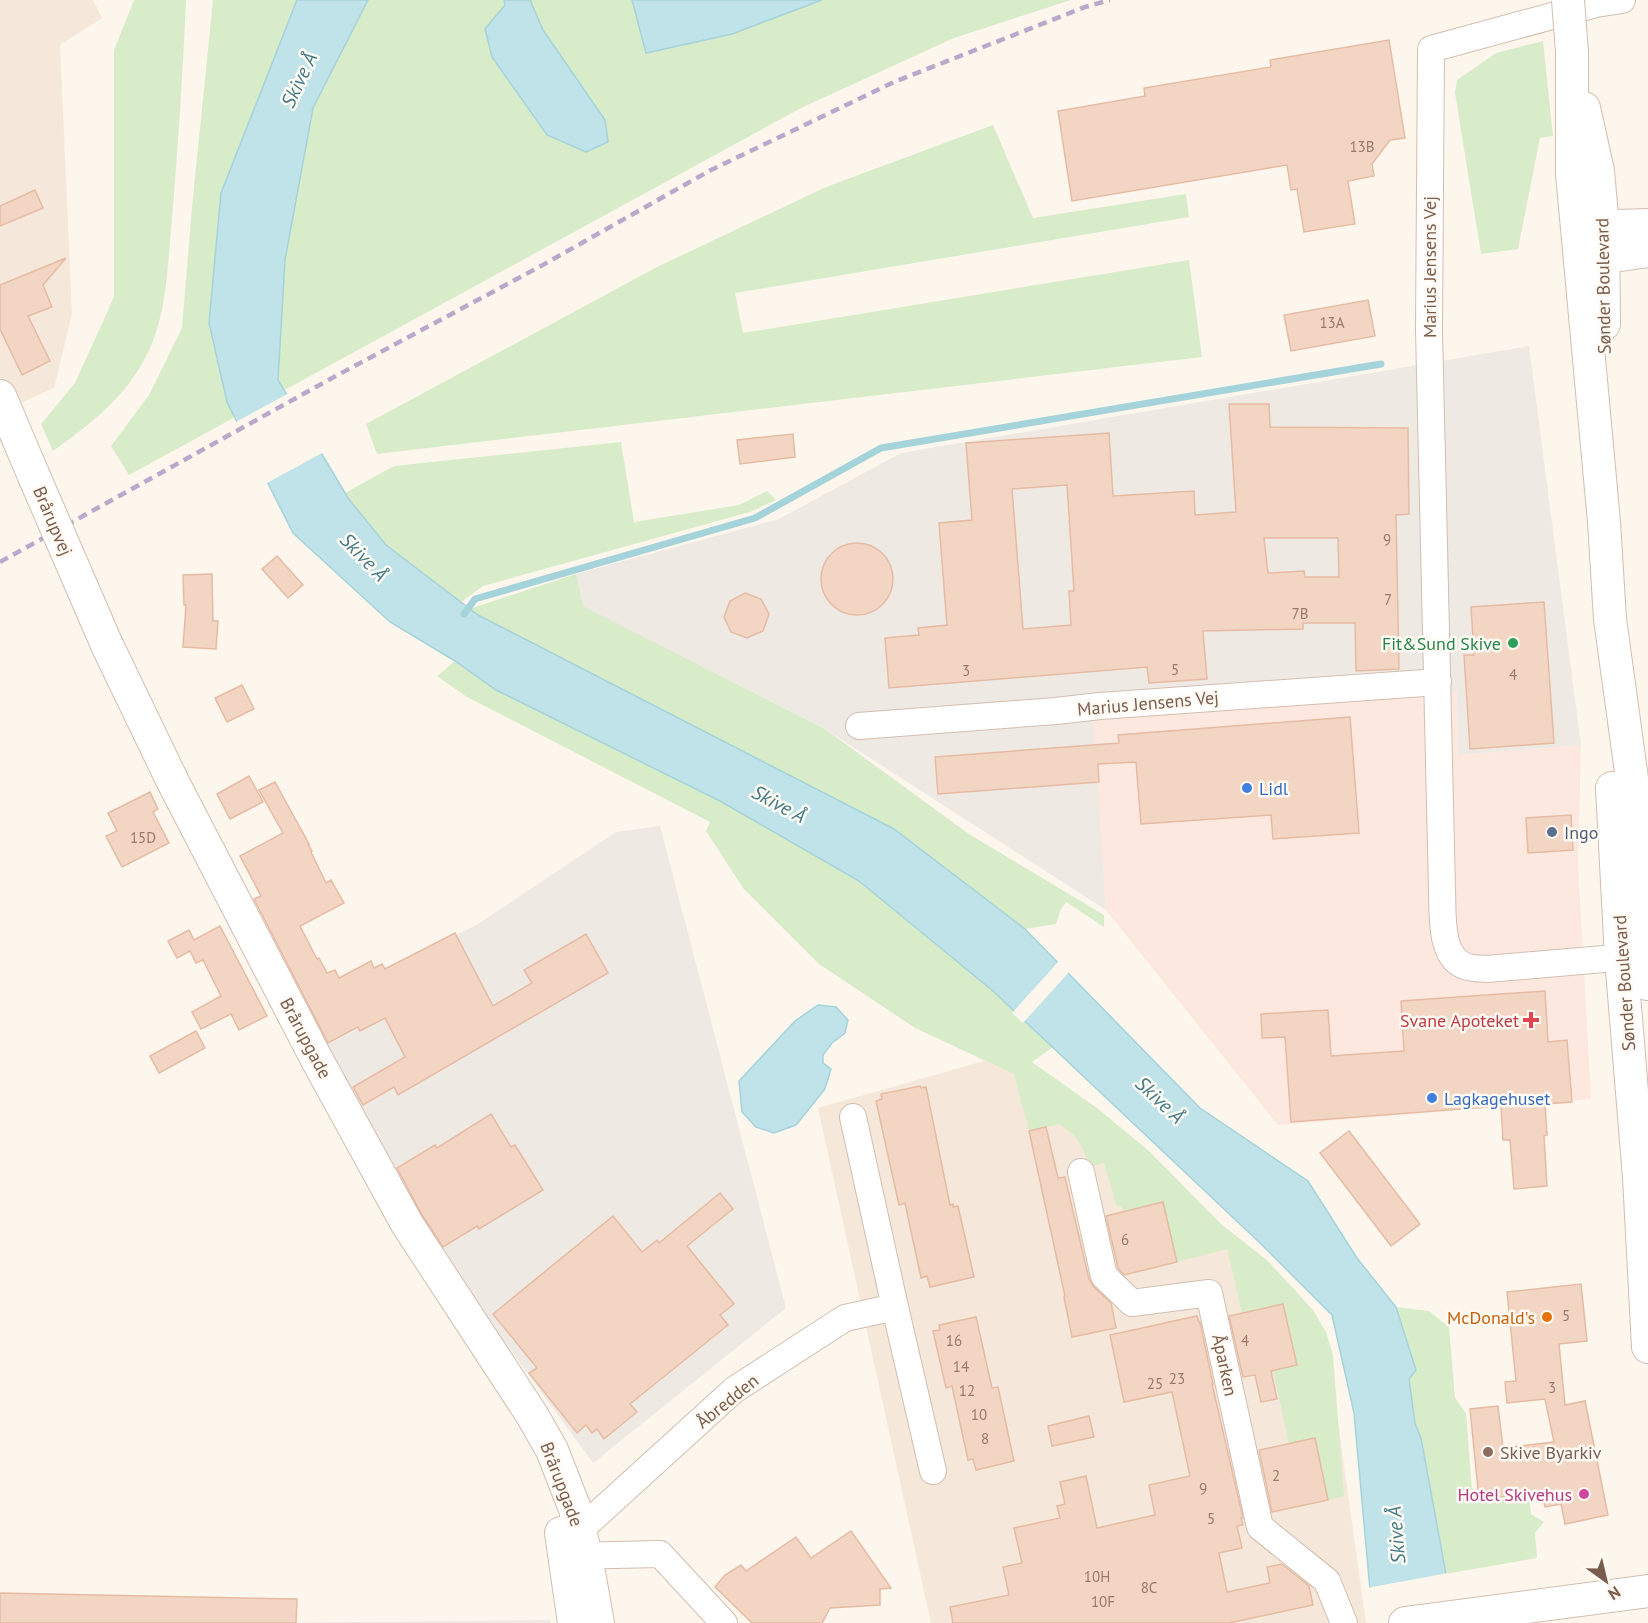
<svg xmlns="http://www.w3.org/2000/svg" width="1648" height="1623" font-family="'PT Sans',sans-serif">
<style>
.residential{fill:#f5e8da}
.commercial{fill:#fde8e0}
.industrial{fill:#efe9e4}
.green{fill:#d8ecc9}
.water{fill:#bfe3e8;stroke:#a5d3da;stroke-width:1.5}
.pier{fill:#fdf6ec}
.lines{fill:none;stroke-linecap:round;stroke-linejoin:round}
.stream{stroke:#a5d3da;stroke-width:7}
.building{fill:#f3d5c3;stroke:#e6bba3;stroke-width:1.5;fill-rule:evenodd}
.minor-casing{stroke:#d1beb0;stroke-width:28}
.tertiary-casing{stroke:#d1beb0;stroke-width:34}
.minor{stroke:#fff;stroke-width:26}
.tertiary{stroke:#fff;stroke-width:32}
.rail{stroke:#b9a8c9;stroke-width:4.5;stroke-dasharray:9 6;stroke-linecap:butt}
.tertiary-bridge-casing{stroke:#d1beb0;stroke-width:34;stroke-linecap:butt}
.tertiary-bridge{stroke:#fff;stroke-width:32}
.leisure-dot{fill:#2e9e5b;stroke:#fffaf3;stroke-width:2}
.shop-dot{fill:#3f7fe0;stroke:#fffaf3;stroke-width:2}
.service-dot{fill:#5c6f8a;stroke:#fffaf3;stroke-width:2}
.health-dot{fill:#e0444e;stroke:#fffaf3;stroke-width:2}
.food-dot{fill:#e8710a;stroke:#fffaf3;stroke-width:2}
.education-dot{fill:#8d6e63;stroke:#fffaf3;stroke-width:2}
.hotel-dot{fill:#d1479c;stroke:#fffaf3;stroke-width:2}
.labels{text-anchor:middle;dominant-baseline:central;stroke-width:5;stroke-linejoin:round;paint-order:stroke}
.number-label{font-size:15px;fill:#987a6a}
.street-label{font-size:18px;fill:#7a5c4d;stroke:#fffaf3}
.leisure-label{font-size:18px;fill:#27864d;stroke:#fffaf3;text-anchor:end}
.shop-label{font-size:18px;fill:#366cbe;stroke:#fffaf3;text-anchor:start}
.service-label{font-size:18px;fill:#4e5e75;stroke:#fffaf3;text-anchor:start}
.health-label{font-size:18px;fill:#be3a42;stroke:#fffaf3;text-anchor:end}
.food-label{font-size:18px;fill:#c56008;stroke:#fffaf3;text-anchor:end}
.education-label{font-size:18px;fill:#785e54;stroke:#fffaf3;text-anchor:start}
.hotel-label{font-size:18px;fill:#b23c85;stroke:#fffaf3;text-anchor:end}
.water-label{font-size:20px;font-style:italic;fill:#437c86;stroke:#fffaf3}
</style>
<rect width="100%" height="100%" fill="#fdf6ec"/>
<g class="residential">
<path d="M 0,0 L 93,0 L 102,18 L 60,45 L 72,314 L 54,388 L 0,412 Z"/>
<path d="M 1012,1053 L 1275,1274 L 1329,1358 L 1366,1623 L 931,1623 L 818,1108 Z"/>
</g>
<path class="commercial" d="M 1457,692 L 1458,755 L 1581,745 L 1578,864 L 1591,1099 L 1278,1125 L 1106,910 L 1092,717 Z"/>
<g class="industrial">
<path d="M 1529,346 L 1581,745 L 1458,755 L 1457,692 L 1093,717 L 1106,910 L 825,729 L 582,606 L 576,574 L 779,519 L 901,453 Z"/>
<path d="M 660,826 L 786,1308 L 593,1463 L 418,1224 L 324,1046 L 358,1029 L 340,995 L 478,924 L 616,832 Z"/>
<path d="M 550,1620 L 551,1623 L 243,1623 Z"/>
</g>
<g class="green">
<path d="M 134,0 L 186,0 C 183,73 178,146 172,219 C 167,267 168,319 143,362 C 121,401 89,425 53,451 L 41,424 L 75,383 L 114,297 L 114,50 Z"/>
<path d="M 213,0 L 504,0 L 505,5 L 485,30 L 543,30 L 530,0 L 632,0 L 646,53 L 732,34 L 822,0 L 1071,0 L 954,38 L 801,108 L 129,475 L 111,446 L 149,395 L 182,328 L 192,207 Z"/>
<path d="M 1543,41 L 1553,136 L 1540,138 L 1518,249 L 1481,254 L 1455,93 L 1457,80 L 1496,53 Z"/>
<path d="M 993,125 L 1033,218 L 1186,194 L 1189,217 L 735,293 L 743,333 L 1189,260 L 1202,357 L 377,454 L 366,424 L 657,267 L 826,187 Z"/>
<path d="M 621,442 L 634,522 L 739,505 L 767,491 L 776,500 L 750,512 L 483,586 L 461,602 L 386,545 L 345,493 L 394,466 Z"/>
<path d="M 576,574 L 583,606 L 825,729 L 969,834 L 1104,915 L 1104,927 L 1066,902 L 1061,909 L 1056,924 L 1025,929 L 894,829 L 478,615 L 469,609 Z"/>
<path d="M 455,661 L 496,690 L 720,801 L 859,881 L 993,991 L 1053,1047 L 1032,1062 L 1097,1108 L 1149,1151 L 1221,1224 L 1268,1261 L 1313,1310 L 1326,1332 L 1333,1355 L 1344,1496 L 1328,1500 L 1289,1444 L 1273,1371 L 1297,1365 L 1284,1304 L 1242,1313 L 1227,1249 L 1177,1262 L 1163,1202 L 1123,1212 L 1122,1206 L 1117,1207 L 1104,1163 L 1090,1167 C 1081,1145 1080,1137 1059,1124 L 1029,1131 L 1014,1074 L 915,1028 L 819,964 L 743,888 L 706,831 L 710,822 L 467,697 L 437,676 Z"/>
<path d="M 1396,1307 L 1429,1311 L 1449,1327 L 1455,1398 L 1466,1413 L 1473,1503 L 1529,1498 L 1531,1514 L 1544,1522 L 1535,1533 L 1537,1558 L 1445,1574 L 1421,1438 L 1415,1423 L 1409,1379 L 1413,1360 L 1405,1340 Z"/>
</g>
<g class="water">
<path d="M 297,0 L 368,0 L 313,108 L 285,260 L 278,380 L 348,498 L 386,545 L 478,615 L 894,829 L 1025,929 L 1200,1108 L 1308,1181 L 1357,1258 L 1396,1307 L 1416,1370 L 1409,1379 L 1415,1423 L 1421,1438 L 1455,1623 L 1373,1623 L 1354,1413 L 1332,1315 L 1260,1243 L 993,991 L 859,881 L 720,801 L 496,690 L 455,661 L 390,622 L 293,533 L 227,402 L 209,323 L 221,193 Z"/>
<path d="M 504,0 L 530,0 L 543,30 L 605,120 L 608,142 L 586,152 L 547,135 L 492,57 L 485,29 L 505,5 Z"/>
<path d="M 632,0 L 822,0 L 732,34 L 646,53 Z"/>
<path d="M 818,1005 L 836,1007 L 848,1020 L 845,1033 L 832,1043 L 823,1055 L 823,1063 L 831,1069 L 825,1089 L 796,1125 L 774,1133 L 756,1127 L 742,1112 L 739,1081 L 795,1021 Z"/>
</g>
<g class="pier">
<path d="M 289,393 L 324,452 L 265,484 L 234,423 Z"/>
<path d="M 1060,960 L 1070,971 L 1023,1023 L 1012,1013 Z"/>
<path d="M 1448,1573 L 1458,1623 L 1370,1623 L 1367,1588 Z"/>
</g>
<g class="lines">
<path class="stream" d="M 464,614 L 475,599 L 755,518 L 881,448 L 1381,364"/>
</g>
<g class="building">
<path d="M 1389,40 L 1405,138 L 1390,140 L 1372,164 L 1374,176 L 1348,181 L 1355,224 L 1304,232 L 1297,189 L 1291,190 L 1287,165 L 1072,201 L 1058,111 L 1145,96 L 1144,88 L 1271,67 L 1270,60 Z"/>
<path d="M 35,190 L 43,208 L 0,226 L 0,206 Z"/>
<path d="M 66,258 L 43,285 L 52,307 L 28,316 L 50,361 L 22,375 L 0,329 L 0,285 Z"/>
<path d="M 1368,300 L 1375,336 L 1291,351 L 1284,315 Z"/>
<path d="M 1229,404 L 1269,404 L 1270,427 L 1408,428 L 1409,514 L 1396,515 L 1399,669 L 1356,671 L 1355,623 L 1303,623 L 1303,629 L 1203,631 L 1207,679 L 1149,683 L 1147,667 L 889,688 L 885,638 L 919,635 L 918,628 L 947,625 L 939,523 L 972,520 L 966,443 L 1109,433 L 1113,496 L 1194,491 L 1195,515 L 1236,512 ZM 1067,485 L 1074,591 L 1069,591 L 1071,625 L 1023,629 L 1012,489 ZM 1264,538 L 1338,538 L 1339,577 L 1305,577 L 1304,571 L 1268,573 Z"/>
<path d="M 793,434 L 795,457 L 740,464 L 737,440 Z"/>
<circle cx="857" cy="579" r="36"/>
<path d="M 277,556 L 303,585 L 288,598 L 262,569 Z"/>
<path d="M 212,574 L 213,621 L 218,621 L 216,649 L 183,647 L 186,605 L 184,605 L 183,575 Z"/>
<path d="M 745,593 L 761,599 L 769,614 L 763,631 L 747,638 L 731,632 L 724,617 L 730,601 Z"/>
<path d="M 1544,602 L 1554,743 L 1470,749 L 1464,655 L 1474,655 L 1471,607 Z"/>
<path d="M 242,685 L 254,709 L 227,722 L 215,698 Z"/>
<path d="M 1350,717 L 1359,833 L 1273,839 L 1271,815 L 1141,824 L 1136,762 L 1098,764 L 1099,782 L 938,794 L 935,757 L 1119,743 L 1118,735 Z"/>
<path d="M 249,776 L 263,802 L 230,819 L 217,794 Z"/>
<path d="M 275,782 L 309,844 L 308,844 L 312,851 L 311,852 L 326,883 L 331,880 L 344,903 L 300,926 L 317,959 L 319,958 L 327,973 L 335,970 L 339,978 L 371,961 L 374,968 L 382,964 L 385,969 L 455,933 L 493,1006 L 532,983 L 524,970 L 586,934 L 608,973 L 398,1095 L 394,1087 L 363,1105 L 353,1087 L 405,1057 L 385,1018 L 360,1031 L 358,1027 L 328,1043 L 254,899 L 261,896 L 240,856 L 283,833 L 259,790 Z"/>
<path d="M 150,792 L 158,809 L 153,812 L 169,843 L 122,867 L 106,836 L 117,831 L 108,813 Z"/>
<path d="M 1571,815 L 1573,850 L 1528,853 L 1526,818 Z"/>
<path d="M 220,926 L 267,1016 L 239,1030 L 231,1014 L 201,1029 L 192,1012 L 221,996 L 203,960 L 196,963 L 190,951 L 177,958 L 168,941 L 189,930 L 194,940 Z"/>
<path d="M 1545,991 L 1548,1042 L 1567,1040 L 1572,1102 L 1545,1104 L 1547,1135 L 1544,1136 L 1547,1186 L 1514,1189 L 1510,1140 L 1503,1140 L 1501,1106 L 1291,1122 L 1285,1037 L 1262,1038 L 1261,1014 L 1328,1010 L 1331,1056 L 1404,1051 L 1401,1001 Z"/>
<path d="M 196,1031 L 205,1048 L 159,1073 L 150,1056 Z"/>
<path d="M 920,1086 L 921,1088 L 926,1087 L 950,1205 L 953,1204 L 953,1207 L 958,1206 L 974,1277 L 930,1287 L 927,1276 L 921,1278 L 905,1203 L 899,1205 L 876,1101 L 882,1099 L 881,1094 Z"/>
<path d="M 491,1114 L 511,1147 L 515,1145 L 543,1190 L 479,1229 L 477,1226 L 443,1247 L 422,1215 L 397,1168 L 435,1145 L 437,1148 Z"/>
<path d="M 1046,1127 L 1058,1178 L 1065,1177 L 1089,1279 L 1094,1287 L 1111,1303 L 1116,1328 L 1072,1337 L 1064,1297 L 1065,1296 L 1029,1131 Z"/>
<path d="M 1349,1131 L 1420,1224 L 1391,1246 L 1320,1153 Z"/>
<path d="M 720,1193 L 733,1209 L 687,1246 L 734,1304 L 720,1315 L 728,1325 L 630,1404 L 637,1412 L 604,1439 L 597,1429 L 592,1433 L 586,1425 L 577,1433 L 529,1373 L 537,1368 L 493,1314 L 613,1216 L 642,1252 L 657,1240 L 659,1243 Z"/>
<path d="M 1163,1202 L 1177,1262 L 1124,1275 L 1118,1268 L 1106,1216 Z"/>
<path d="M 1581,1284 L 1587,1341 L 1559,1344 L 1565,1405 L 1585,1401 L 1608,1515 L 1565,1524 L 1561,1504 L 1545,1507 L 1542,1493 L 1479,1499 L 1470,1409 L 1498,1406 L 1503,1448 L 1554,1442 L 1545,1399 L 1507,1403 L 1505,1382 L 1516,1381 L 1507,1292 Z"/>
<path d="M 1283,1304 L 1297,1365 L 1271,1371 L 1277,1399 L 1261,1402 L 1255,1375 L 1243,1377 L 1229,1316 Z"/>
<path d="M 1197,1316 L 1199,1322 L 1200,1322 L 1213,1384 L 1212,1384 L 1243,1518 L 1241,1518 L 1243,1525 L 1237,1526 L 1242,1548 L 1219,1553 L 1227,1592 L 1270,1583 L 1267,1567 L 1282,1564 L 1309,1586 L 1313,1605 L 1229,1623 L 953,1623 L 950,1607 L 1009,1595 L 1003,1567 L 1022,1563 L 1014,1528 L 1060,1518 L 1057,1506 L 1065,1504 L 1060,1482 L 1086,1476 L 1097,1528 L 1155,1515 L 1149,1485 L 1190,1476 L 1172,1392 L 1124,1402 L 1110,1335 Z"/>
<path d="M 976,1317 L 992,1388 L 998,1387 L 1014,1461 L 976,1470 L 973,1459 L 968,1460 L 952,1386 L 946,1388 L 933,1331 L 940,1330 L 939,1325 Z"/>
<path d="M 1089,1416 L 1094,1437 L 1052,1446 L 1048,1426 Z"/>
<path d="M 1315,1438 L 1328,1500 L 1272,1512 L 1259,1450 Z"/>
<path d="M 851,1531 L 891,1588 L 880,1589 L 880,1605 L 830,1608 L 822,1623 L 752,1623 L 715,1587 L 725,1575 L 741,1565 L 746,1571 L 796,1537 L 811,1558 Z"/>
<path d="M 0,1593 L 297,1599 L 296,1623 L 0,1623 Z"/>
</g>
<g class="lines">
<defs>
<g id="minor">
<path d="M 1622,0 L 1596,4 L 1431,49 L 1429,330 L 1442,891 C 1443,914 1439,960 1468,967 C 1474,969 1481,968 1487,969 L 1639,956"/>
<path d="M 859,726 L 1056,711 L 1100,706 L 1438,682"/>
<path d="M 1081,1172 L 1104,1276 L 1132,1303 L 1209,1293 L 1260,1527 L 1327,1581 L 1344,1623"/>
<path d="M 895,1307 L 933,1471"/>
<path d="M 580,1530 L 734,1390 L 845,1318 L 895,1307 L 853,1117"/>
<path d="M 568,1556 L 660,1554 L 724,1623"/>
</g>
<g id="tertiary">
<path d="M 1572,52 L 1572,174 L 1604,522 L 1610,619 L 1632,779 L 1648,984"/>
<path d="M 1584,108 L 1598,171 L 1603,227 L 1604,324"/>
<path d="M 1584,227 L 1648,225"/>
<path d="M 1584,260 L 1648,251"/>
<path d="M 0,396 L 33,474"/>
<path d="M 107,645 L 173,782 L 316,1058 L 407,1224 L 532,1415 L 552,1450 L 575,1509 L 586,1556 L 598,1623"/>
<path d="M 1612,788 L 1621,958 L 1639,1177 L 1648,1347"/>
<path d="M 561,1533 L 574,1623"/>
<path d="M 1405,1623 L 1648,1591"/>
</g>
</defs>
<use href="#minor" class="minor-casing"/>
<use href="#tertiary" class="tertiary-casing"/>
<use href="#minor" class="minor"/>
<use href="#tertiary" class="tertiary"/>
<path class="rail" d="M 0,562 L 334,377 L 541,266 L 711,170 L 894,82 L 1085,7 L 1110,0"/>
<defs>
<g id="tertiary-bridge">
<path d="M 1568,0 L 1572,52"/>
<path d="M 33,474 L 107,645"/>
</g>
</defs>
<use href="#tertiary-bridge" class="tertiary-bridge-casing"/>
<use href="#tertiary-bridge" class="tertiary-bridge"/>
</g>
<circle class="leisure-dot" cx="1513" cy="643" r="6"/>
<g class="shop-dot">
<circle cx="1247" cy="788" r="6"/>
<circle cx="1432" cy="1098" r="6"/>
</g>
<circle class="service-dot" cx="1552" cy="832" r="6"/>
<path class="health-dot" d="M1528 1011h6v6h6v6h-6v6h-6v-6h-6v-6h6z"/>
<circle class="food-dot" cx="1547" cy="1317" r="6"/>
<circle class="education-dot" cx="1488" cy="1452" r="6"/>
<circle class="hotel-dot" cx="1584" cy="1494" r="6"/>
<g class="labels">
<g class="number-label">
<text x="1362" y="146">13B</text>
<text x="1332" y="322">13A</text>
<text x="1387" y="539">9</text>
<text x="1388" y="599">7</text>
<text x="1300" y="613">7B</text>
<text x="1175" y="669">5</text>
<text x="966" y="670">3</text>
<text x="1513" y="674">4</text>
<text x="143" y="837">15D</text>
<text x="1125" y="1239">6</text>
<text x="1566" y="1315">5</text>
<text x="954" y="1340">16</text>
<text x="1245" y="1340">4</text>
<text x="961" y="1366">14</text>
<text x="1177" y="1378">23</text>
<text x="1155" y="1383">25</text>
<text x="1552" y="1387">3</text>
<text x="967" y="1390">12</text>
<text x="979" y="1414">10</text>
<text x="985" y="1438">8</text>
<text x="1276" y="1475">2</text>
<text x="1203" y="1488">9</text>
<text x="1211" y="1518">5</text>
<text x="1097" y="1576">10H</text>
<text x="1149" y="1587">8C</text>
<text x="1103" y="1601">10F</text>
</g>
<g class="street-label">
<text transform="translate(1429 267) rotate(-90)">Marius Jensens Vej</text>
<text transform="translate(1603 286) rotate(-91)">Sønder Boulevard</text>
<text transform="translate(53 521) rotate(67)">Brårupvej</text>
<text transform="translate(1148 703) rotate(-5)">Marius Jensens Vej</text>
<text transform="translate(1624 983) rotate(-94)">Sønder Boulevard</text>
<text transform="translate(306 1038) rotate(62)">Brårupgade</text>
<text transform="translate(1225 1365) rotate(78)">Åparken</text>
<text transform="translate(727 1401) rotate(-39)">Åbredden</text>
<text transform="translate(562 1484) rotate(69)">Brårupgade</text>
</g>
<g class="leisure-label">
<text x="1501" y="643">Fit&amp;Sund Skive</text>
</g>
<g class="shop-label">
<text x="1259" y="788">Lidl</text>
<text x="1444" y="1098">Lagkagehuset</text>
</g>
<g class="service-label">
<text x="1564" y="832">Ingo</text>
</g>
<g class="health-label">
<text x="1519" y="1020">Svane Apoteket</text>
</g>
<g class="food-label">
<text x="1535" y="1317">McDonald's</text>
</g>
<g class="education-label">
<text x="1500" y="1452">Skive Byarkiv</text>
</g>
<g class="hotel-label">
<text x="1572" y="1494">Hotel Skivehus</text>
</g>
<g class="water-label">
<text transform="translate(299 80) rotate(-65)">Skive Å</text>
<text transform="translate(364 557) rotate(46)">Skive Å</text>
<text transform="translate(779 804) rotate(28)">Skive Å</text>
<text transform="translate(1160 1100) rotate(43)">Skive Å</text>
<text transform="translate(1396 1535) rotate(-95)">Skive Å</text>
</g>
</g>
<g transform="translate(1606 1581) rotate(146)" stroke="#fffaf3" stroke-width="4.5" paint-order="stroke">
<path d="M0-4.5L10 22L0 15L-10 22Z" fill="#7a5c4d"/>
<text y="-9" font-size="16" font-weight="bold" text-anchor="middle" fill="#7a5c4d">N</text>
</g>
</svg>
